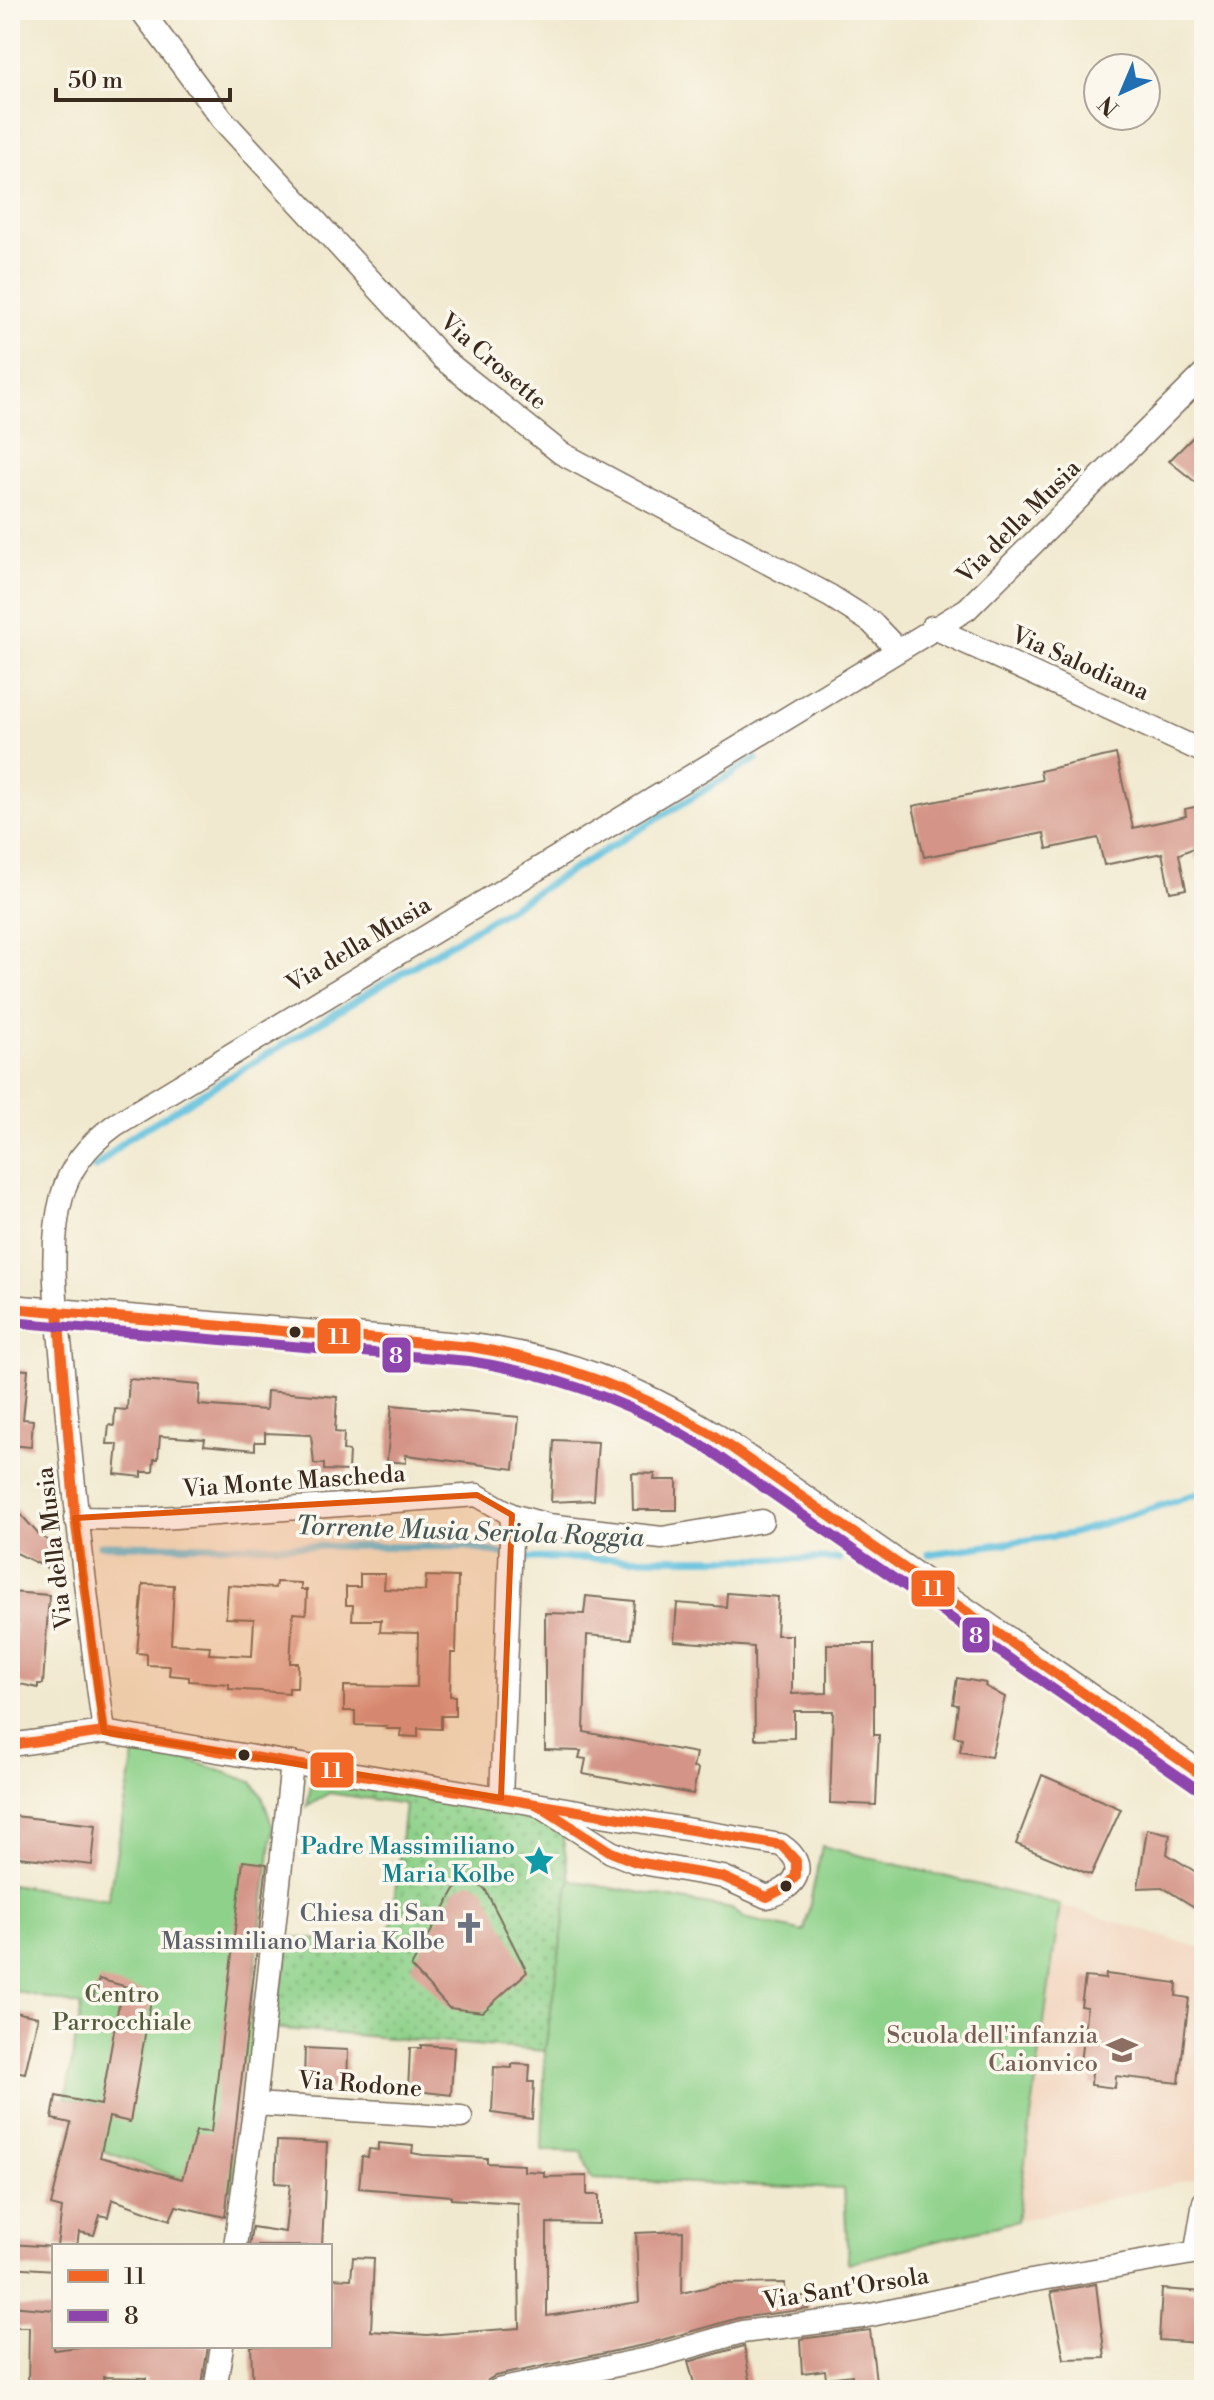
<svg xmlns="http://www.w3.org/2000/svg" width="1214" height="2400" font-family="'Libre Bodoni',serif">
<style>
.built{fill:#f2d4be}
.grass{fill:url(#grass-dots);stroke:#647e54;stroke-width:2}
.park{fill:#8ed18a;stroke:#647e54;stroke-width:2}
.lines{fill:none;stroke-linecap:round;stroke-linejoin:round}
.stream{stroke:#5ebfdd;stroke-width:7}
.building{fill:#d49487}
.minor-casing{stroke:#7b6d5c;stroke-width:25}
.tertiary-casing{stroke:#7b6d5c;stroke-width:29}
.minor{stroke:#fff;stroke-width:22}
.tertiary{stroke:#fff;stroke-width:26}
.bus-1-casing{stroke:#fbf7ec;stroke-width:16}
.bus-2-casing{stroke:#fbf7ec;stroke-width:16}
.bus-1{stroke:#f26522;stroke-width:10}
.bus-2{stroke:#8e44ad;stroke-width:10}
.marked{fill:#df570d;fill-opacity:0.2;stroke:#df570d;stroke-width:6;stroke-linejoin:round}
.bus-dot{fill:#3b2a1e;stroke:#fbf7ec;stroke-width:3}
.labels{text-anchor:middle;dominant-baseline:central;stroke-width:7;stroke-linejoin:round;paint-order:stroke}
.street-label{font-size:24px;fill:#3b2a1e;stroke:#fbf7ec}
.culture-label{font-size:24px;fill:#0d838f;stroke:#fbf7ec;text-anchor:end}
.worship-label{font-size:24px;fill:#5b616d;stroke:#fbf7ec;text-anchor:end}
.park-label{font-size:24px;fill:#545c3e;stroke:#fbf7ec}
.education-label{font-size:24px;fill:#785e54;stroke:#fbf7ec;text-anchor:end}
.water-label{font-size:26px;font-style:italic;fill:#465757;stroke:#fbf7ec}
.line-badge{stroke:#fbf7ec;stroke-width:3}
.badge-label{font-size:22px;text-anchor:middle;font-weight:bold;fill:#fff}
</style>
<defs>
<pattern id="grass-dots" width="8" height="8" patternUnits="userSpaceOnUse" patternTransform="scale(2)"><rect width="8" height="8" fill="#8ed18a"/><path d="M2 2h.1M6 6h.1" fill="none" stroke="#75aa70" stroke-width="1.8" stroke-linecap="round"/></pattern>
</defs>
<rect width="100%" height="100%" fill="#fbf7ec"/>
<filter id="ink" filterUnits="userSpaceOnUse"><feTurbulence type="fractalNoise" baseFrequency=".0125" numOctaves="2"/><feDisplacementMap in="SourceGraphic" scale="16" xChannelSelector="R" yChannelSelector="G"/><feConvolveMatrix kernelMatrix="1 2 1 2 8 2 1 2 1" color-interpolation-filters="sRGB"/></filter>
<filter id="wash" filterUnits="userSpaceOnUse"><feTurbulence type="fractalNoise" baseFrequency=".006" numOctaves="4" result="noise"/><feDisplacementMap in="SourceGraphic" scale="32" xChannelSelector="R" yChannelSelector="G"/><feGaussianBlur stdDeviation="1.8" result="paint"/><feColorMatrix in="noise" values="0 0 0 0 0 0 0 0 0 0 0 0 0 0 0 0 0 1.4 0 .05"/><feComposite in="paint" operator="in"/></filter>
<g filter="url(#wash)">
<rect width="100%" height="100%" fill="#f1e9cf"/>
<path class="built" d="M 1060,1905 L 1204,1949 L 1204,2151 L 1200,2177 L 1017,2221 Z"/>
<path class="grass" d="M 332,1777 L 544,1816 L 561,1828 L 570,1880 L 545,2051 L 272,2028 L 292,1937 L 389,1948 L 405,1804 L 329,1793 L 307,1807 L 312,1780 Z"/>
<g class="park">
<path d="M 135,1749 L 170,1753 L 252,1782 L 262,1796 L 273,1828 L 251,2004 C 255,2064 244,2130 231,2190 L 182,2179 L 101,2150 L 110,2107 L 66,2098 L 81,2006 L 10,1990 L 10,1884 L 108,1900 Z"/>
<path d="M 822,1846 L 1060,1905 L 1017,2221 L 848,2263 L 844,2189 L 591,2179 L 582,2152 L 542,2150 L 545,2051 L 570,1880 L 732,1909 L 744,1918 L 804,1932 Z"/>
</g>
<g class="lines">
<g class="stream">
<path d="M 95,1168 L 127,1139 L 756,759"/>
<path d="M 100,1545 L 469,1547 L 520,1558 L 839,1559"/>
<path d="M 929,1554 L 1070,1534 L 1204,1492"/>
</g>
</g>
<g id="blocks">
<g class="building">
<path d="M 1204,426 L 1204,489 L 1169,461 Z"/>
<path d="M 1116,754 L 1133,828 L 1186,816 L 1185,809 L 1204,805 L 1204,858 L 1196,859 L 1194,848 L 1179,854 L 1186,889 L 1170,892 L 1162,853 L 1104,865 L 1098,838 L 1047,849 L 1044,833 L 924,857 L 913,806 L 1042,780 L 1040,771 Z"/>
<path d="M 10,1369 L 28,1370 L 23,1419 L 33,1420 L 31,1447 L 10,1445 Z"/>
<path d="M 129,1379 L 200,1385 L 199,1405 L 266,1410 L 267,1391 L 337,1397 L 335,1432 L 344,1433 L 343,1450 L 349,1451 L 348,1471 L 324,1470 L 324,1464 L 314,1464 L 311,1435 L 265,1433 L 265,1442 L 255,1442 L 255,1450 L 204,1445 L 205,1439 L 160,1436 L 158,1459 L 154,1459 L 153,1472 L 142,1472 L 142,1477 L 115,1474 L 118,1444 L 107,1444 L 109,1425 L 114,1426 L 115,1409 L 127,1410 Z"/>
<path d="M 392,1405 L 519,1417 L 514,1469 L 406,1455 L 406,1463 L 387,1461 Z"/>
<path d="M 554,1440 L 598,1442 L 594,1500 L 551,1502 Z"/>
<path d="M 632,1473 L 655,1474 L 654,1480 L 677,1480 L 677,1510 L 633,1510 Z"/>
<path d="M 10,1502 L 39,1535 L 53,1543 L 51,1570 L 10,1550 Z"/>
<path d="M 360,1574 L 385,1574 L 384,1589 L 425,1591 L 426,1576 L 458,1577 L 456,1653 L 451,1653 L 450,1696 L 455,1696 L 455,1716 L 441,1716 L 441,1729 L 418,1728 L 418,1737 L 400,1736 L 401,1729 L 386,1729 L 387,1726 L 355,1725 L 355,1711 L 344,1711 L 344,1686 L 417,1687 L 418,1633 L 380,1632 L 381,1620 L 352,1620 L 353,1605 L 346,1605 L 346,1587 L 360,1587 Z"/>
<path d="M 276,1582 L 301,1583 L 301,1590 L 307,1590 L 306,1614 L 293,1613 L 290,1663 L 298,1663 L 297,1688 L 289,1688 L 289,1693 L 229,1689 L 229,1684 L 189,1681 L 189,1677 L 169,1675 L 170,1666 L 147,1665 L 147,1654 L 137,1653 L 143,1584 L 174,1585 L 171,1644 L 210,1646 L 209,1654 L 252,1656 L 254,1619 L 226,1618 L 228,1585 L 275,1588 Z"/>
<path d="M 10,1592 L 49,1595 L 43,1684 L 38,1684 L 38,1688 L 11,1682 L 15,1624 L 10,1624 Z"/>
<path d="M 727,1593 L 778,1597 L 776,1635 L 792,1635 L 792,1694 L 827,1693 L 827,1644 L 874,1644 L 874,1735 L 879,1735 L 876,1805 L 830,1803 L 833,1711 L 794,1711 L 794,1738 L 755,1739 L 754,1647 L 674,1641 L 677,1603 L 726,1607 Z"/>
<path d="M 586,1596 L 634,1601 L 631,1639 L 587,1635 L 584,1732 L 696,1753 L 693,1768 L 698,1769 L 693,1794 L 583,1774 L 586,1759 L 579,1758 L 581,1751 L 545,1750 L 545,1613 L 584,1614 Z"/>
<path d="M 957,1678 L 986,1683 L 985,1686 L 1005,1697 L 991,1757 L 960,1752 L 962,1738 L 954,1736 L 958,1705 L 953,1704 Z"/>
<path d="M 1042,1775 L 1121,1809 L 1091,1875 L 1016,1844 Z"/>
<path d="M 14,1816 L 96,1825 L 92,1865 L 10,1856 Z"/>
<path d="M 1147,1829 L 1170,1834 L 1167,1854 L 1204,1877 L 1204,1913 L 1162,1887 L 1138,1888 Z"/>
<path d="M 243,1861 L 267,1864 L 225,2217 L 176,2206 L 170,2220 L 112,2199 L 108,2217 L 100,2215 L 94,2235 L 79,2232 L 77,2246 L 57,2246 L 62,2208 L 51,2205 L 71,2123 L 52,2119 L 56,2096 L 101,2105 L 119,2003 L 93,1998 L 99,1979 L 152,1994 L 130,2122 L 109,2117 L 100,2157 L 182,2179 L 196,2131 L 211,2132 Z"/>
<path d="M 471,1881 L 485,1889 L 527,1972 L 483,2012 L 449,2008 L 411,1967 L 455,1889 Z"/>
<path d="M 1106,1974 L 1177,1983 L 1176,1996 L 1189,1998 L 1179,2083 L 1116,2076 L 1115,2088 L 1091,2085 L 1092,2071 L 1079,2070 L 1087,2007 L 1081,2006 L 1085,1977 L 1105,1979 Z"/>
<path d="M 10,2011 L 38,2017 L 25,2073 L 10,2070 Z"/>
<path d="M 421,2045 L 454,2047 L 451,2095 L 408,2090 L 410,2048 L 421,2048 Z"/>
<path d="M 305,2048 L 348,2050 L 347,2089 L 327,2088 L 327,2079 L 304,2078 Z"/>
<path d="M 512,2064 L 530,2065 L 529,2082 L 534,2082 L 532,2119 L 492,2113 L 494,2067 L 512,2068 Z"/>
<path d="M 277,2141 L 327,2143 L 322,2246 L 249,2246 L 252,2227 L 285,2232 L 290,2184 L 275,2183 Z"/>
<path d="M 378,2143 L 413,2146 L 412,2153 L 423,2155 L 487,2158 L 487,2163 L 524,2165 L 524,2171 L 544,2172 L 544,2177 L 587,2176 L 587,2195 L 599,2195 L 599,2224 L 547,2223 L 547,2316 L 639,2302 L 636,2233 L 683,2231 L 682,2293 L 720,2284 L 785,2283 L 785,2297 L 808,2296 L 809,2309 L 738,2318 L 648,2344 L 495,2376 L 488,2380 L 484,2390 L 253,2390 L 251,2346 L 330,2346 L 330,2278 L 351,2279 L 353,2257 L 374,2258 L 371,2331 L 427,2335 L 520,2328 L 518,2203 L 451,2199 L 451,2196 L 359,2188 L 362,2156 L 368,2157 L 369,2149 L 378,2150 Z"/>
<path d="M 10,2244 L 54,2247 L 54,2270 L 10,2267 Z"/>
<path d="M 1096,2284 L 1105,2358 L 1064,2359 L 1051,2292 Z"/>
<path d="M 1162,2289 L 1204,2292 L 1198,2343 L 1159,2340 Z"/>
<path d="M 10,2306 L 54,2310 L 54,2350 L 87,2346 L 208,2346 L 201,2390 L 146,2390 L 146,2378 L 103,2377 L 104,2390 L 28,2390 L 29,2327 L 10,2327 Z"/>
<path d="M 870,2330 L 877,2390 L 853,2390 L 852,2375 L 826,2378 L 825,2370 L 802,2373 L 800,2339 Z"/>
<path d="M 744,2346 L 752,2390 L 696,2390 L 688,2362 Z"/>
</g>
</g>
</g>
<g filter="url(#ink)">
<use href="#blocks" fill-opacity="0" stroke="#7b6d5c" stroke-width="2"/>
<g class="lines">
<defs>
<g id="minor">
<path d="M 141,10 L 222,119 L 443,359 L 561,453 L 830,596 L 871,622 L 896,648"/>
<path d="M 932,627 L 1204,752"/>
<path d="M 75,1518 L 148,1519 L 477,1495 L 512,1515 L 548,1525 L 662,1538 L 762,1521"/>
<path d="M 104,1732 C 88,1612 73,1492 63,1371 C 58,1316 47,1250 62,1196 C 70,1165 90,1143 115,1125 L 967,609 L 1204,374"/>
<path d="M 10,1745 L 104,1732 L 781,1845 C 812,1866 795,1889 767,1897 L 723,1877 L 636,1862 L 611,1852 L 536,1804"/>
<path d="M 501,1798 L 512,1515"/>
<path d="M 255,2104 L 461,2117"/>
<path d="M 235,2246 L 255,2104 L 292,1763"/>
<path d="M 1196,2250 L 1204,2202"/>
<path d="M 215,2390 L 222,2346"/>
<path d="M 498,2390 L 651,2358 L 742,2332 L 862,2317 L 1025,2282 L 1204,2251"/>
</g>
<path id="tertiary" d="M 10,1308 L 471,1347 C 563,1359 634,1386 713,1435 L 1204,1777"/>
</defs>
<use href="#minor" class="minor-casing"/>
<use href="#tertiary" class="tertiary-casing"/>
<use href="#minor" class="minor"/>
<use href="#tertiary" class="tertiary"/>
<defs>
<g id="bus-1">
<path d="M 10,1308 L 471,1347 C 559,1361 636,1390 713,1435 L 1204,1777"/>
<path d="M 58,1311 L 75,1518 L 104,1732"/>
<path d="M 10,1745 L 104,1732 L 536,1804"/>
<path d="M 536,1804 L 781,1845 L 796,1861 L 796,1876 L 785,1888 L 767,1897 L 723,1877 L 636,1862 L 611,1852 Z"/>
</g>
<path id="bus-2" d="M 10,1322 L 469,1361 C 555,1374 631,1402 705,1447 L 1196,1788"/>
</defs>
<use href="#bus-1" class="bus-1-casing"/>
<use href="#bus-2" class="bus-2-casing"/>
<use href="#bus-1" class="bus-1"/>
<use href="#bus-2" class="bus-2"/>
</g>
</g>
<path class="marked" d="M 477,1495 L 512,1515 L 501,1798 L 104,1732 L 75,1518 Z"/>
<defs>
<symbol id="sight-bare" viewBox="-9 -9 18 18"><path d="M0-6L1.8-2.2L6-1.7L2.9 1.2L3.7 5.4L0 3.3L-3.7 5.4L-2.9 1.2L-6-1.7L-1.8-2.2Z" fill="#0f9aa8" stroke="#fbf7ec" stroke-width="2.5" paint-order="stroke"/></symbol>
<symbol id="church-bare" viewBox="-9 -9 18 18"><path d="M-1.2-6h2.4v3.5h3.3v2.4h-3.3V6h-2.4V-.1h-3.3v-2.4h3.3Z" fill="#6b7280" stroke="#fbf7ec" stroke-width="2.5" paint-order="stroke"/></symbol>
<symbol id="school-bare" viewBox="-9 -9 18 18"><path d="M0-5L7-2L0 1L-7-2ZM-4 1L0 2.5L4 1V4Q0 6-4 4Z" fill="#8d6e63" stroke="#fbf7ec" stroke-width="2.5" paint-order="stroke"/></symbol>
</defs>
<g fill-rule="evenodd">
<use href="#sight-bare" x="517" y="1839" width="44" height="44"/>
<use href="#church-bare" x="447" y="1906" width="44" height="44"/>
<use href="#school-bare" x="1100" y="2028" width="44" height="44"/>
</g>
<g class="bus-dot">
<circle cx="295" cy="1332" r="7"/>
<circle cx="244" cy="1755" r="7"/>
<circle cx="786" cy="1886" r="7"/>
</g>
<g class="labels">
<g class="street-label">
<text transform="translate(493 362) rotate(41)">Via Crosette</text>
<text transform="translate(1019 522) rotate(-45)">Via della Musia</text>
<text transform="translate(1080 664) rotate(24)">Via Salodiana</text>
<text transform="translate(359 945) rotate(-31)">Via della Musia</text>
<text transform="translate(294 1482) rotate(-4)">Via Monte Mascheda</text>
<text transform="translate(55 1548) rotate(-97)">Via della Musia</text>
<text transform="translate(360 2085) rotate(4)">Via Rodone</text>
<text transform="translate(846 2289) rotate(-9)">Via Sant'Orsola</text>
</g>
<g class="culture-label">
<text x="515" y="1847">Padre Massimiliano<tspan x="515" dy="28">Maria Kolbe</tspan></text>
</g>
<g class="worship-label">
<text x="445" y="1914">Chiesa di San<tspan x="445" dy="28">Massimiliano Maria Kolbe</tspan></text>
</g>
<g class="park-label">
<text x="122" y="1995">Centro<tspan x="122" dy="28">Parrocchiale</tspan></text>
</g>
<g class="education-label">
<text x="1098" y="2036">Scuola dell'infanzia<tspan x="1098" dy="28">Caionvico</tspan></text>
</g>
<g class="water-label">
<text transform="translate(470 1532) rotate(2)">Torrente Musia Seriola Roggia</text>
</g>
</g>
<g class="line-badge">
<rect x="316" y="1317" width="46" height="38" rx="8" fill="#f26522"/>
<rect x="381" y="1336" width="31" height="38" rx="8" fill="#8e44ad"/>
<rect x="910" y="1569" width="46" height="39" rx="8" fill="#f26522"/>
<rect x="961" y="1616" width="30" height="38" rx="8" fill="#8e44ad"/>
<rect x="309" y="1751" width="46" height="38" rx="8" fill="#f26522"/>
</g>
<g class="badge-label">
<text x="339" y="1344">11</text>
<text x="396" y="1363">8</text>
<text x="933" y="1596">11</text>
<text x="976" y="1643">8</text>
<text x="332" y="1778">11</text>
</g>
<rect width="1214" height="2400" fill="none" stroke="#fbf7ec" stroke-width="40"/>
<rect x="52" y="2244" width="280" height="104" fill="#fbf7ec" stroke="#aea59a" stroke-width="2"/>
<rect x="68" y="2270" width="40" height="12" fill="#f26522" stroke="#aea59a" stroke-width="2"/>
<text x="124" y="2284" font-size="24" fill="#3b2a1e">11</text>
<rect x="68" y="2310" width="40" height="12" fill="#8e44ad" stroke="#aea59a" stroke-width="2"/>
<text x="124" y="2324" font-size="24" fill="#3b2a1e">8</text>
<g transform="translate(1122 92) rotate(224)"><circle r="38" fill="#fbf7ec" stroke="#aea59a" stroke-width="2"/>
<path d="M0-6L14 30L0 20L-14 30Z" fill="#1f6fb2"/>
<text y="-12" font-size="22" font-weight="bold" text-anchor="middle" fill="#3b2a1e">N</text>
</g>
<path d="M56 88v12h174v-12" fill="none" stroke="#3b2a1e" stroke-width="4"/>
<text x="68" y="88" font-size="24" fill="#3b2a1e" stroke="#fbf7ec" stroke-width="6" paint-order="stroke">50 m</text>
</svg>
